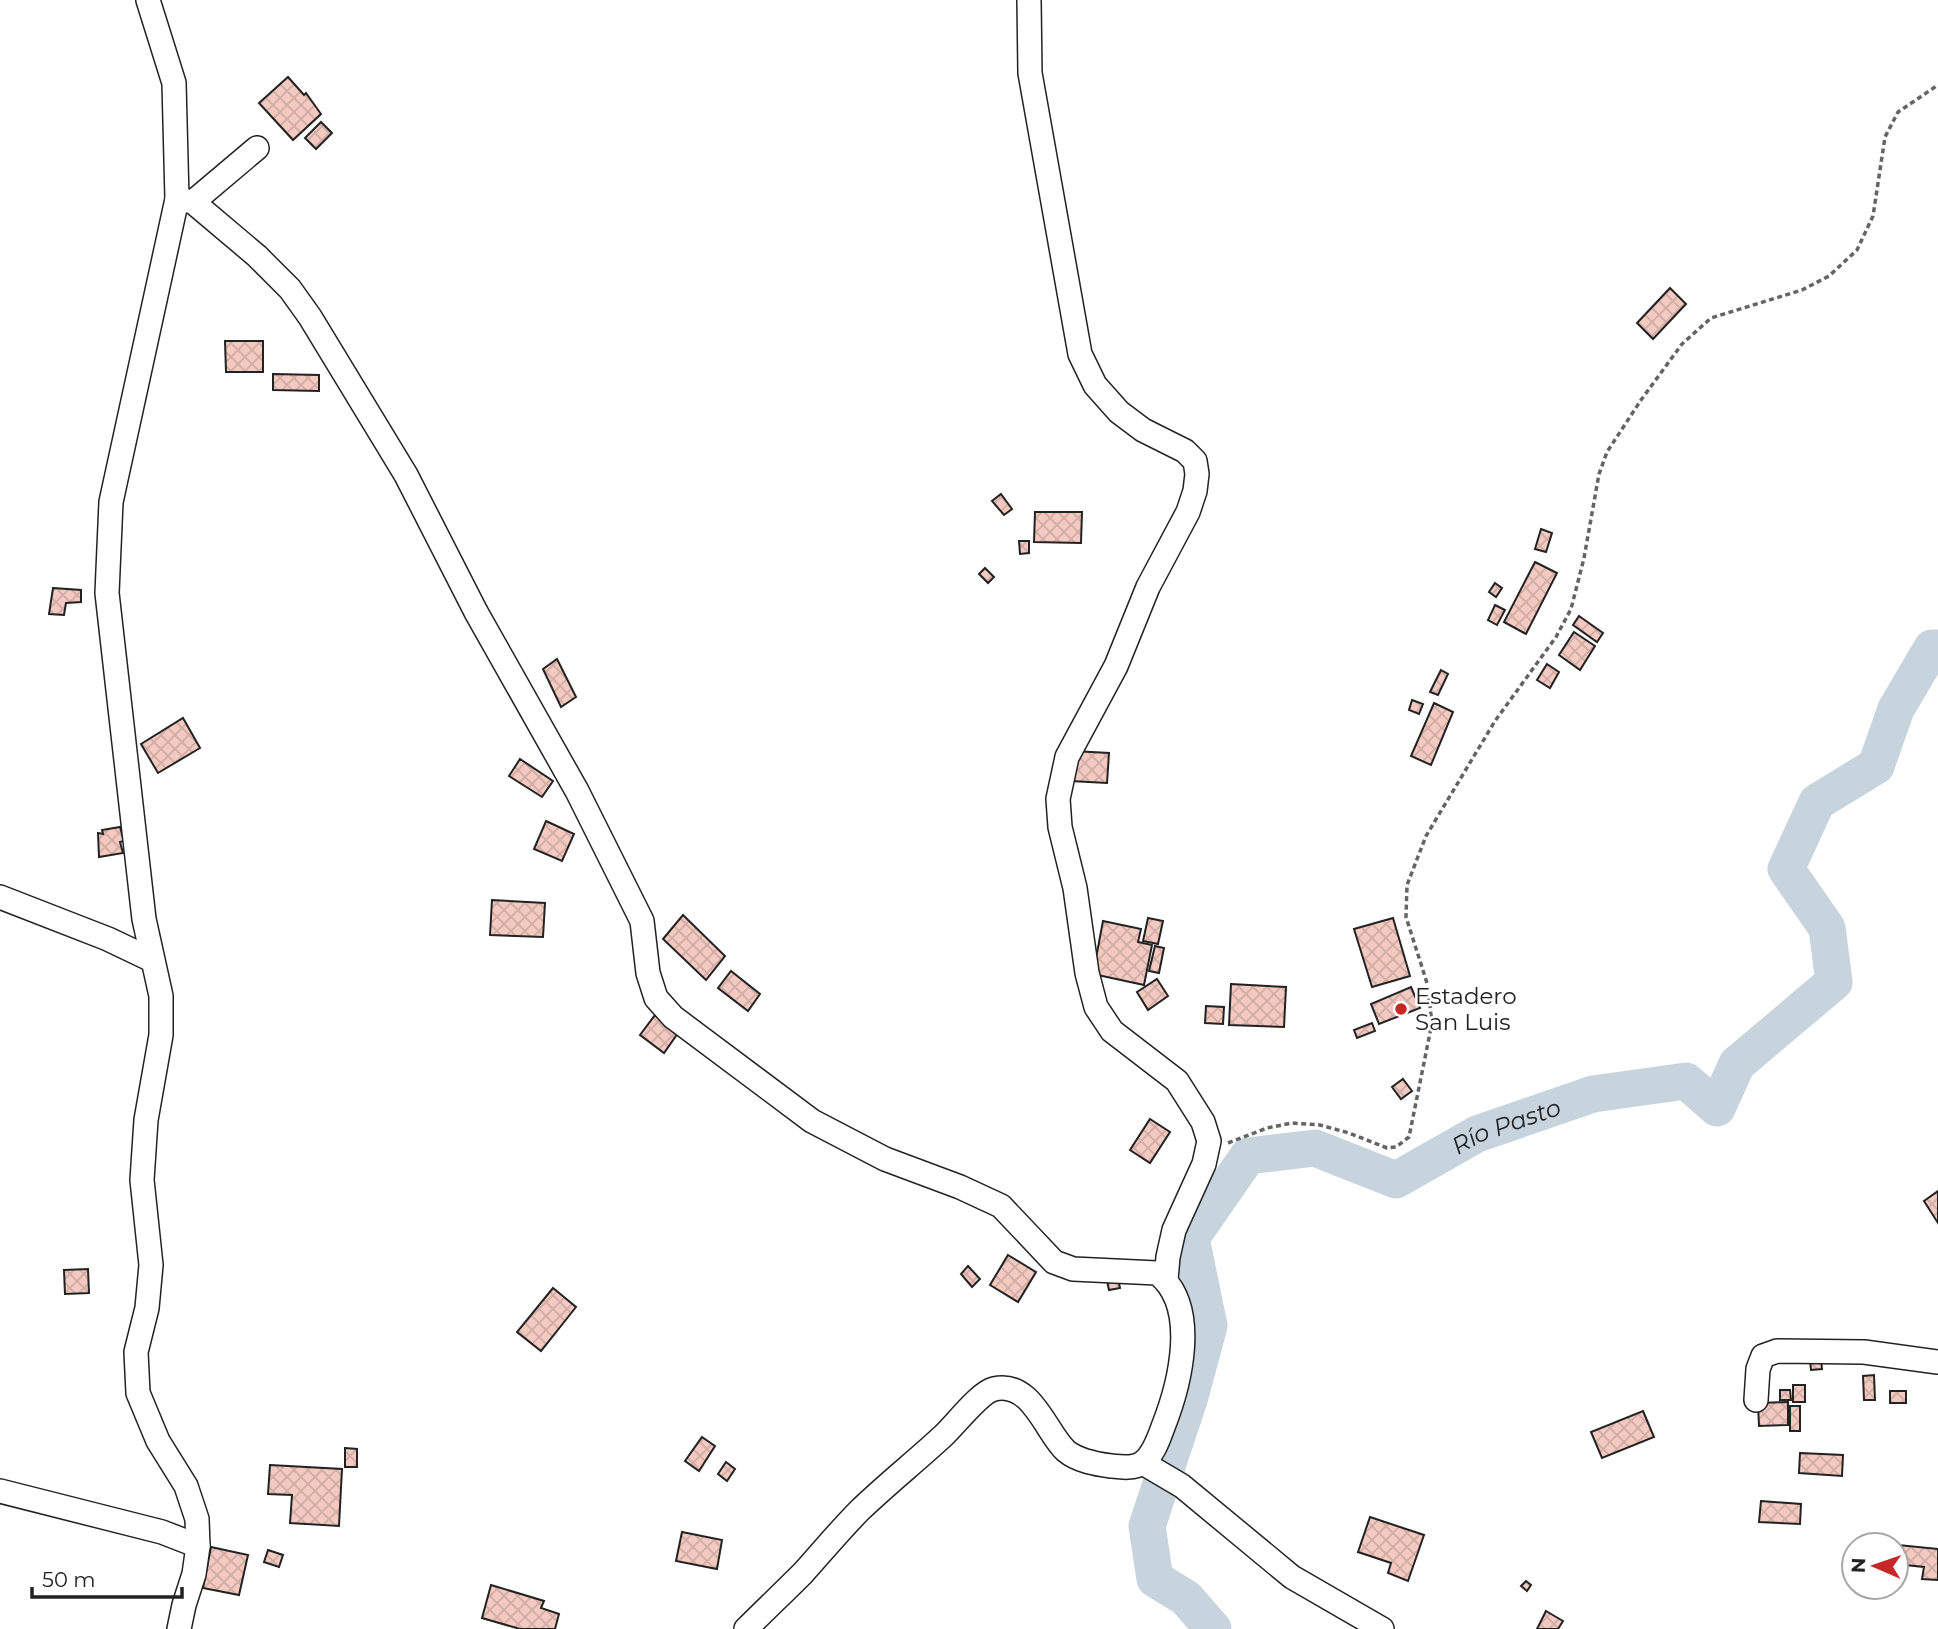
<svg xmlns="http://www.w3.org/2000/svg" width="1938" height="1629" font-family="Montserrat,sans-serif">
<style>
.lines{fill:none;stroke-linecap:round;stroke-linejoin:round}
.river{stroke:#c7d3dd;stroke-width:37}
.building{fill:url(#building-cross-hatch);stroke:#222;stroke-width:2}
.minor-casing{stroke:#222;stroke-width:26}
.path{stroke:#646464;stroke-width:3.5;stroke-dasharray:5 3.5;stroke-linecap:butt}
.minor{stroke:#fff;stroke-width:23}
.poi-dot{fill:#c62828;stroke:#fff;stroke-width:2.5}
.labels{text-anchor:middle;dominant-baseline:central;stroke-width:5;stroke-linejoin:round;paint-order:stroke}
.poi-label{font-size:23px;fill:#222;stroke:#fff;text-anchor:start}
.water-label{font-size:24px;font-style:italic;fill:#222;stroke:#fff}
</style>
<defs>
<pattern id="building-cross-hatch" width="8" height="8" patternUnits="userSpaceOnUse" patternTransform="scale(1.75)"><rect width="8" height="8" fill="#f3c9c0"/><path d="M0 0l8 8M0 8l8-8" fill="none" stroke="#d0aca5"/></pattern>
</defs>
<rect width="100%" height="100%" fill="#fff"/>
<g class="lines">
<path class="river" id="s1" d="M 1213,1629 L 1186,1598 L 1155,1579 L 1147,1526 L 1189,1400 L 1209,1326 L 1191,1238 L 1248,1156 L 1315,1148 L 1396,1180 L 1477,1134 L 1593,1094 L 1686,1081 L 1717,1108 L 1737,1064 L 1834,982 L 1827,928 L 1786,869 L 1817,802 L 1876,766 L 1896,709 L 1932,648 L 1938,648"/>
</g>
<g class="building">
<path d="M 288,77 L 304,95 L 306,93 L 321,114 L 293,140 L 259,103 Z"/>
<path d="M 321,122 L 332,133 L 316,149 L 305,138 Z"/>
<path d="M 1670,288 L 1686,304 L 1653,339 L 1637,323 Z"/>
<path d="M 225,341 L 263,341 L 263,372 L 226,372 Z"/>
<path d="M 273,374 L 319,375 L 319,391 L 273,390 Z"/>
<path d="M 1001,494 L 1012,509 L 1004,515 L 992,501 Z"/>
<path d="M 1035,512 L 1082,512 L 1081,543 L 1034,542 Z"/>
<path d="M 1541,529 L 1552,533 L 1546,552 L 1535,549 Z"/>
<path d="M 1019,541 L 1029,541 L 1029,553 L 1020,554 Z"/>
<path d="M 1535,562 L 1557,573 L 1526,634 L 1504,622 Z"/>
<path d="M 985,568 L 994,577 L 988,583 L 979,574 Z"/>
<path d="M 1495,583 L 1502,588 L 1496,597 L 1489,592 Z"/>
<path d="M 53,588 L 81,590 L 81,602 L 66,603 L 64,615 L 49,614 Z"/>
<path d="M 1495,605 L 1505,610 L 1497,625 L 1488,620 Z"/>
<path d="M 1579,616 L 1603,633 L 1597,642 L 1573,625 Z"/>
<path d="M 1574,632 L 1595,646 L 1580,670 L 1559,655 Z"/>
<path d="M 557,659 L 576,697 L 561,707 L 543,669 Z"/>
<path d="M 1547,664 L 1559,672 L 1550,688 L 1537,680 Z"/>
<path d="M 1441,670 L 1448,674 L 1438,695 L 1430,692 Z"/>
<path d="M 1412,700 L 1423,704 L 1419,714 L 1409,710 Z"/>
<path d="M 1434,703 L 1453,712 L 1431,765 L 1411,756 Z"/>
<path d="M 183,718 L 200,748 L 158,773 L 141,744 Z"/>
<path d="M 1073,751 L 1109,753 L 1107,783 L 1071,781 Z"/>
<path d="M 520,759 L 553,781 L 542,797 L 509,776 Z"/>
<path d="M 546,821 L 574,834 L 562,861 L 534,849 Z"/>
<path d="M 120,827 L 124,841 L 120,842 L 123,853 L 99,857 L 98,833 L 103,834 L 102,830 Z"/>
<path d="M 492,900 L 545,903 L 543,937 L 490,935 Z"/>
<path d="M 683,915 L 725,956 L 706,980 L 663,939 Z"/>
<path d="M 1148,918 L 1163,921 L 1158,944 L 1143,941 Z"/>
<path d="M 1393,918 L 1410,976 L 1372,987 L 1354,929 Z"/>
<path d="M 1103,921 L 1141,929 L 1138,942 L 1152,945 L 1144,985 L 1093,974 Z"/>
<path d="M 1155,946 L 1164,948 L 1159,973 L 1149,971 Z"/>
<path d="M 731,971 L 760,994 L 748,1011 L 718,988 Z"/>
<path d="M 1157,979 L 1168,996 L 1148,1010 L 1137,992 Z"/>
<path d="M 1231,984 L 1286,987 L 1284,1027 L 1229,1025 Z"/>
<path d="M 1411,987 L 1420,1008 L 1379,1024 L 1371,1004 Z"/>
<path d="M 1206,1006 L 1224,1007 L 1223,1024 L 1205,1023 Z"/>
<path d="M 655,1015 L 678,1033 L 664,1053 L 640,1035 Z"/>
<path d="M 1372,1023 L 1375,1031 L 1357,1038 L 1354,1030 Z"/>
<path d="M 1403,1079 L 1412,1091 L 1401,1099 L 1392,1087 Z"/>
<path d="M 1150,1119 L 1170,1132 L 1150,1163 L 1130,1150 Z"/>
<path d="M 1938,1191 L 1938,1223 L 1924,1201 Z"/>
<path d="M 1008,1255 L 1036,1272 L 1018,1302 L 990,1285 Z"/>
<path d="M 968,1266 L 980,1279 L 972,1287 L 961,1274 Z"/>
<path d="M 88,1269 L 89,1293 L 65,1294 L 64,1270 Z"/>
<path d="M 1118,1279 L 1120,1288 L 1109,1290 L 1107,1281 Z"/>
<path d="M 553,1288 L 576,1307 L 541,1351 L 517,1332 Z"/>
<path d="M 1821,1359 L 1822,1369 L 1811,1370 L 1810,1361 Z"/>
<path d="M 1874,1375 L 1875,1400 L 1864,1400 L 1863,1376 Z"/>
<rect x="1793" y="1385" width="12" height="17"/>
<path d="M 1780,1390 L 1790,1390 L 1791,1400 L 1780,1400 Z"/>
<rect x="1890" y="1391" width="16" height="12"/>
<path d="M 1788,1402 L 1788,1425 L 1759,1426 L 1758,1403 Z"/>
<rect x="1790" y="1406" width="10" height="25"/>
<path d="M 1643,1411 L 1654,1437 L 1602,1458 L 1591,1432 Z"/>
<path d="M 702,1437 L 715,1446 L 699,1471 L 685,1461 Z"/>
<path d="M 345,1448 L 357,1449 L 357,1467 L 345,1467 Z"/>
<path d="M 1800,1453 L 1843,1455 L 1842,1476 L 1799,1473 Z"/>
<path d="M 726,1462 L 735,1469 L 727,1481 L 718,1474 Z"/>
<path d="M 270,1465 L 342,1469 L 339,1526 L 290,1523 L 292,1495 L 268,1494 Z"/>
<path d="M 1761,1501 L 1801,1504 L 1800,1524 L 1759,1522 Z"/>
<path d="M 1370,1517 L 1424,1535 L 1408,1581 L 1388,1573 L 1391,1563 L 1358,1552 Z"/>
<path d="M 682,1532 L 722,1540 L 717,1569 L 676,1561 Z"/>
<path d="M 1898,1545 L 1938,1549 L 1938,1580 L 1922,1579 L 1924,1567 L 1896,1564 Z"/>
<path d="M 211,1547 L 248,1555 L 239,1595 L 203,1588 Z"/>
<path d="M 268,1550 L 283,1555 L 279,1567 L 264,1562 Z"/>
<path d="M 1526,1581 L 1531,1585 L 1527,1591 L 1521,1586 Z"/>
<path d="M 491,1585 L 544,1601 L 541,1608 L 559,1614 L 555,1629 L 520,1629 L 482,1618 Z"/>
<path d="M 1546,1611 L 1563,1621 L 1558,1629 L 1537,1629 Z"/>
</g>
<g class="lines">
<defs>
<g id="minor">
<path d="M 148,0 L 174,83 L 177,199 L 111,502 L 107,593 L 144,919 L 161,996 L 161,1035 L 146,1120 L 142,1180 L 151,1265 L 147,1308 L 136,1352 L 138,1393 L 158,1441 L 186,1486 L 197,1519 L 198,1546 L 194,1574 L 184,1605 L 179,1629"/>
<path d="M 1029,0 L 1030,73 L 1080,354 L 1095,385 L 1119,412 L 1143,430 L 1185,451 L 1195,461 L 1197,474 L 1195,491 L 1188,512 L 1148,587 L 1116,666 L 1067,757 L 1058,799 L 1060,827 L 1075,888 L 1087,973 L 1096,1007 L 1112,1031 L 1177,1081 L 1203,1122 L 1209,1141 L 1204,1164 L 1174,1230 L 1168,1257 L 1166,1280"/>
<path d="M 177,199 L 193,202 L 257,256 L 290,289 L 310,317 L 406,475 L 476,612 L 577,791 L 642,921 L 648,973 L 656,998 L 673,1017 L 812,1121 L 885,1159 L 960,1187 L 1001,1206 L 1054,1262 L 1073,1269 L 1157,1273 C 1200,1306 1180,1384 1163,1427 C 1159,1438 1153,1456 1142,1463 C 1134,1469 1120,1467 1111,1466 C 1096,1464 1078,1461 1066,1451 C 1046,1433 1032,1380 994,1389 C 980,1392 955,1425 943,1436 C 916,1461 887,1484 860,1510 C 840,1530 822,1552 803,1573 C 784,1592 765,1610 746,1629"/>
<path d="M 193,202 L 257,148"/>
<path d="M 0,897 L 108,939 L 152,960"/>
<path d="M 1756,1400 L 1758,1369 L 1763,1356 L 1777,1351 L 1864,1352 L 1938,1362"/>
<path d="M 1143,1463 L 1182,1486 L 1292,1577 L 1382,1629"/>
<path d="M 0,1491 L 162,1532 L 198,1546"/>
</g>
</defs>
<use href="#minor" class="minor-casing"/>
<path class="path" d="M 1228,1143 L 1267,1128 L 1292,1123 L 1320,1125 L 1349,1133 L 1387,1148 L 1396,1147 L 1409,1137 L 1432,1023 L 1427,983 L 1406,917 L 1407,885 L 1426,836 L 1495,721 L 1556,637 L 1571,609 L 1584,558 L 1599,474 L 1607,452 L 1641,400 L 1682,344 L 1711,318 L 1802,290 L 1829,276 L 1857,250 L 1873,216 L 1885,137 L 1898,112 L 1938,85"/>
<use href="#minor" class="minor"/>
</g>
<circle class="poi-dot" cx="1401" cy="1009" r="7"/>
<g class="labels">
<g class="poi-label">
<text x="1415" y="996">Estadero<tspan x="1415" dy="26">San Luis</tspan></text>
</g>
<g class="water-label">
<text stroke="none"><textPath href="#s1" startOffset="808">Río Pasto</textPath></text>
</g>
</g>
<g transform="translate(1875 1566) rotate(272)"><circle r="33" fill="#ffffff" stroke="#a7a7a7" stroke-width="2"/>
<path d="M0-5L12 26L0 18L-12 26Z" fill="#c62828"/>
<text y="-10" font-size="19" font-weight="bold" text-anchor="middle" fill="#222222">N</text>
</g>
<path d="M32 1587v10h150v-10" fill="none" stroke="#222222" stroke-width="3.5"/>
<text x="42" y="1587" font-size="21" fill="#222222" stroke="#ffffff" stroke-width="5" paint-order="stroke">50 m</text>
</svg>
